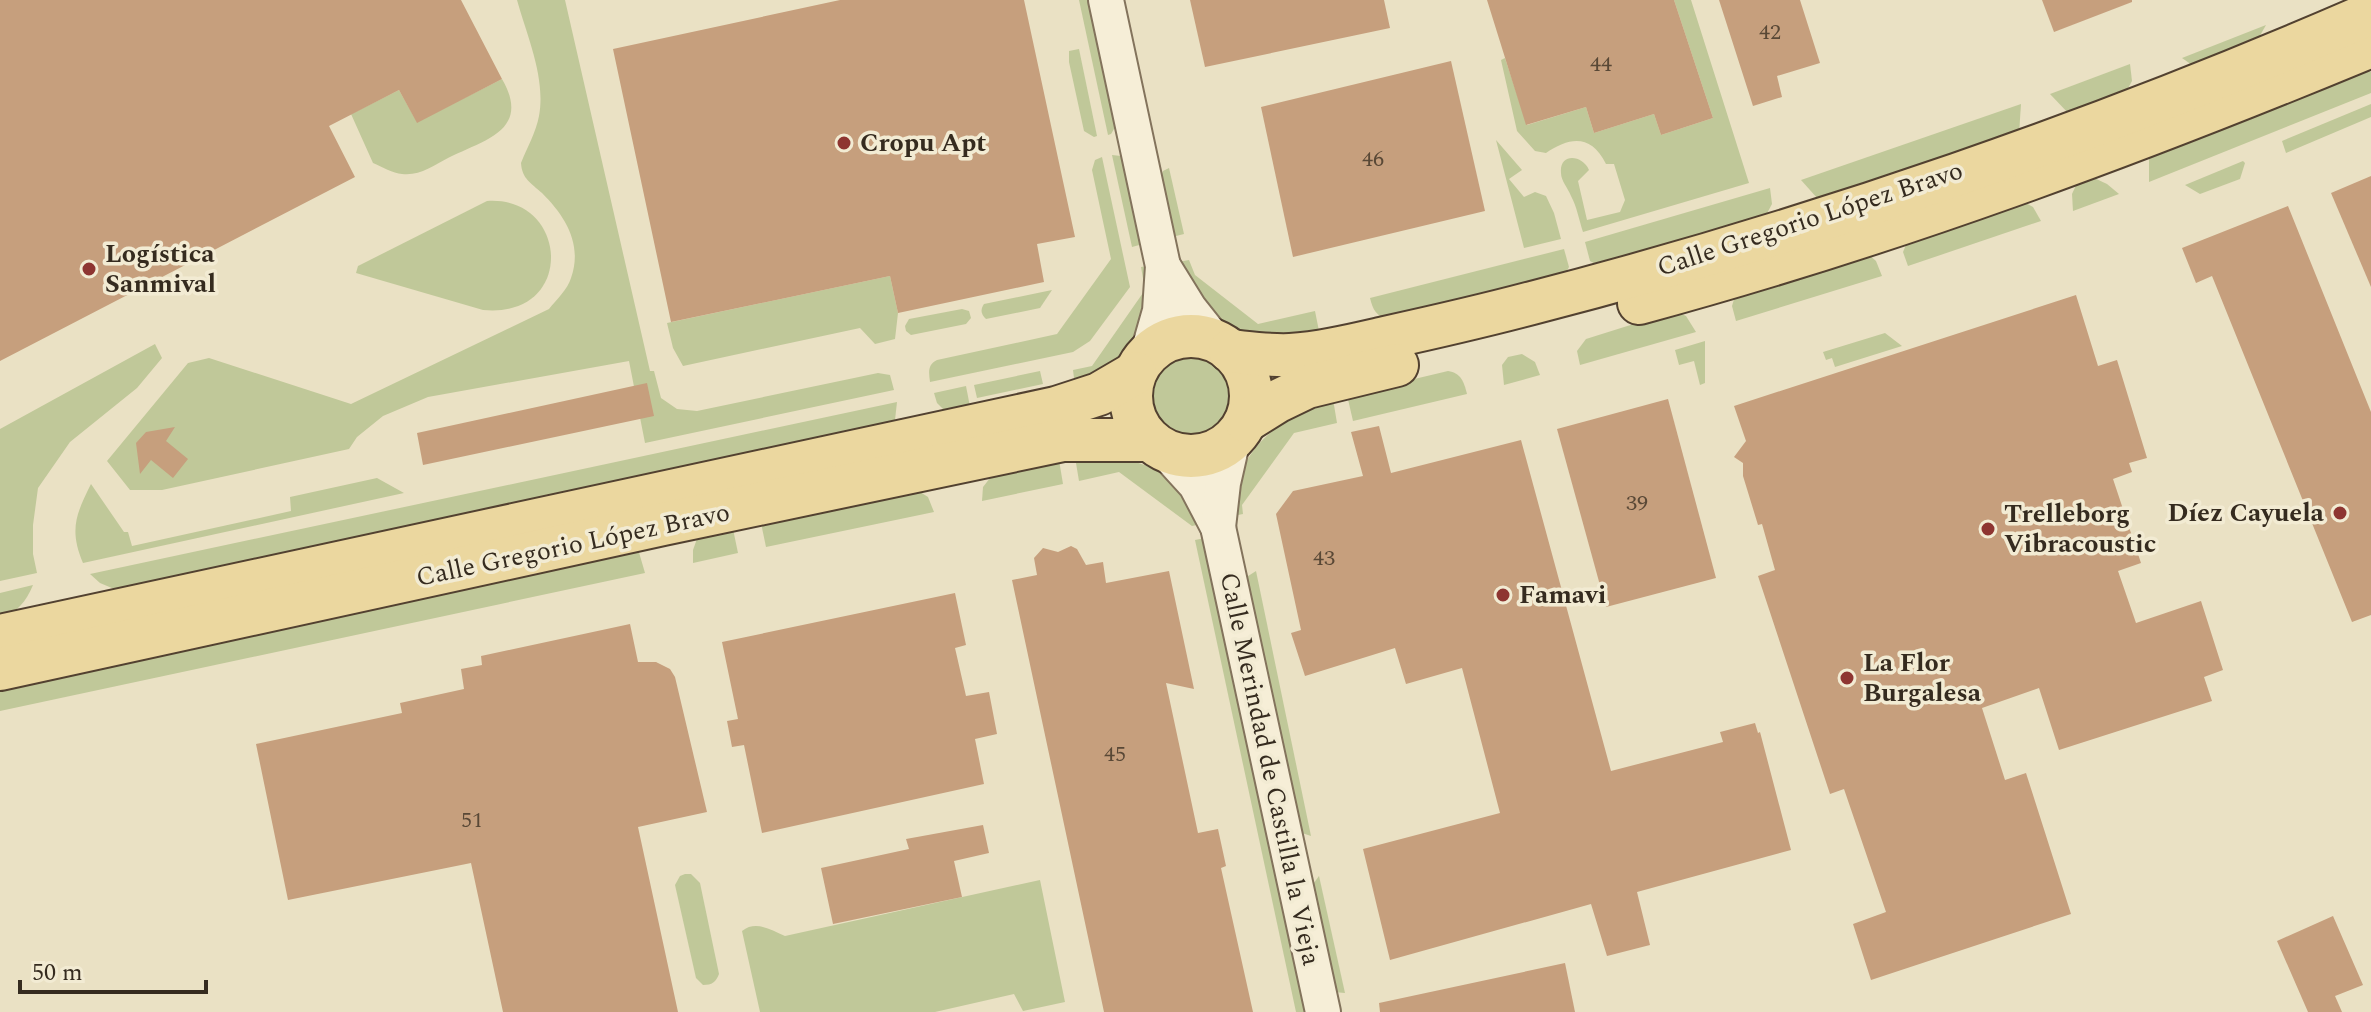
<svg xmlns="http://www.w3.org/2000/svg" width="2371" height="1012" font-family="Spectral,serif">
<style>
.green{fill:#c0c899}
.building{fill:#c69f7d}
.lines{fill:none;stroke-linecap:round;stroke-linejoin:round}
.minor-casing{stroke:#83735c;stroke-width:38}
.major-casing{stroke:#524130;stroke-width:46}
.minor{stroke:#f6eed7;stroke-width:34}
.major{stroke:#ebd79f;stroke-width:42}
.poi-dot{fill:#8e3531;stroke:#f2ebd3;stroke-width:3}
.labels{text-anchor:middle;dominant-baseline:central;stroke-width:7;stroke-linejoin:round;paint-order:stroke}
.number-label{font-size:22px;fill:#594836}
.poi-label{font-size:26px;font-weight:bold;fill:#352b1f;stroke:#f2ebd3;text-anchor:start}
.street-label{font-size:26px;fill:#352b1f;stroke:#f2ebd3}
</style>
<rect width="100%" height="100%" fill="#eae1c4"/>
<g class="green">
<path d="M 517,0 L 565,0 L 650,371 L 654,371 L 661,398 L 677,409 L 697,411 L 878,373 L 890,375 L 894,390 L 645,443 L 629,361 L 428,397 L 383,416 L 357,437 L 349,449 L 162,490 L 130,490 L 107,461 L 188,363 L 209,358 L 351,404 L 549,309 C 556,300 568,289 571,278 C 583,244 565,216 542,193 C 531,183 522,179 521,163 C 527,148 536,132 539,116 C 546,78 527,36 517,0 Z"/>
<path d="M 1079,0 L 1091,0 L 1117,124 L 1111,134 L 1108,135 Z"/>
<path d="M 1674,0 L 1691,0 L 1749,183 L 1583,232 C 1579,220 1577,207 1571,196 C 1568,188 1561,181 1561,173 C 1559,152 1583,155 1589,170 L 1578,181 L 1587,220 L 1620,212 L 1625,200 L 1614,164 L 1606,164 C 1591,134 1570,137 1546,153 L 1535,151 L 1517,131 L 1501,60 L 1505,58 L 1527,125 L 1586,107 L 1594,133 L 1654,114 L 1661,135 L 1713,118 Z"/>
<path d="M 2266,25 L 2258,39 L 2201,64 L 2192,65 L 2182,58 Z"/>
<path d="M 1079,49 L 1097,136 L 1094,137 L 1084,131 L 1069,62 L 1069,51 Z"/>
<path d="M 2130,64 L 2132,81 L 2126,92 L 2070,115 L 2050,94 Z"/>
<path d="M 2361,69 L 2371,72 L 2371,93 L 2149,182 L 2149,155 Z"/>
<path d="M 502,79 C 532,131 483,140 448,158 C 433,166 420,176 402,174 C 393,173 382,167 373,163 L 351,114 L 399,90 L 417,122 Z"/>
<path d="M 2021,104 L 2019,134 L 1949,159 L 1818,199 L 1801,180 Z"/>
<path d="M 2371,104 L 2371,117 L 2286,153 L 2282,141 Z"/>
<path d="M 1496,140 L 1522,170 L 1509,179 L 1524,197 L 1535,192 L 1546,196 L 1554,213 L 1561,239 L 1524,248 Z"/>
<path d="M 1112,155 L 1121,156 L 1126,162 L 1143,244 L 1132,247 Z"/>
<path d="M 1102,157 L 1130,287 L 1090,341 L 1073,352 L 930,382 C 929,373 927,365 937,360 L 1057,334 L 1111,259 L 1092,170 L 1095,160 Z"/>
<path d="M 2243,161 L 2245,163 L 2240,179 L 2200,194 L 2185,185 Z"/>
<path d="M 1169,168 L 1184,234 L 1172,237 L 1160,179 L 1163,171 Z"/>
<path d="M 2092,177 L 2107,184 L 2119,194 L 2073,211 L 2072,194 L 2078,181 Z"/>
<path d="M 1770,188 L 1772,204 L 1764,219 L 1601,267 L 1590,261 L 1585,242 Z"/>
<path d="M 487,201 C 569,195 577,319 483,310 L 356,273 L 358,266 Z"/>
<path d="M 2024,202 L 2033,207 L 2041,221 L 1908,266 L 1903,252 L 1908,240 Z"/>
<path d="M 1564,249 L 1569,267 L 1564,276 L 1389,320 C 1376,316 1373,310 1370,298 Z"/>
<path d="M 1868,254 L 1876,261 L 1882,276 L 1736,321 L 1732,306 L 1735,296 Z"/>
<path d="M 1189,260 L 1195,275 L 1258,324 L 1315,311 L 1320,336 C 1282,335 1236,339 1207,310 C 1195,298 1187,277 1178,262 Z"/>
<path d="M 1148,266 C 1150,279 1147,290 1145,303 C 1135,351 1116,363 1075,386 L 1073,370 L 1092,366 L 1145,290 L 1141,267 Z"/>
<path d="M 890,276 L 898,313 L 895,339 L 875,344 L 860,328 L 683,366 L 673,348 L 667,323 Z"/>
<path d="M 1052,290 L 1040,308 L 986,319 C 981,314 980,310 984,304 Z"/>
<path d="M 962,309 L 969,311 L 971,318 L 966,324 L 911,335 L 906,331 L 905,326 L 909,319 Z"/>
<path d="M 1675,311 L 1686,316 L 1696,332 L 1580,365 L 1577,351 L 1586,339 Z"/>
<path d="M 1885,333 L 1902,346 L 1835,367 L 1832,358 L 1826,360 L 1823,352 Z"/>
<path d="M 1705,341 L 1705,383 L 1700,385 L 1694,361 L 1679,365 L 1675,350 Z"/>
<path d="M 155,344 L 162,358 L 137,388 L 70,442 L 38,488 L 33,525 L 33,554 L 37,573 L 0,581 L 0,429 Z"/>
<path d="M 1522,354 L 1535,362 L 1540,375 L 1504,385 L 1502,365 L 1508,357 Z"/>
<circle cx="1192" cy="397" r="40"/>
<path d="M 1040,371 L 1043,384 L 977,398 L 974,385 Z"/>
<path d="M 1448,371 C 1461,373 1464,382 1467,394 L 1353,421 L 1347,395 Z"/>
<path d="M 966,386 L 971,412 L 946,412 L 937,403 L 934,393 Z"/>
<path d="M 1333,399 L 1337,423 L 1294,433 L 1242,505 L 1243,514 L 1233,516 C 1236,502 1238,487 1242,473 C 1253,436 1298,410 1333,399 Z"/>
<path d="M 897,402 L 895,420 L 891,426 L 119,591 L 100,583 L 90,574 Z"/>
<path d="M 1075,457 C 1139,457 1171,463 1202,524 L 1192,526 L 1119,472 L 1079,481 Z"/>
<path d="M 1059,460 L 1063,484 L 982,501 L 983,487 L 994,473 Z"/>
<path d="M 377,478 L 404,493 L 83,563 C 69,530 76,514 91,484 L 124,532 L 128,532 L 132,546 L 291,511 L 290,497 Z"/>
<path d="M 917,490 L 928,497 L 934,512 L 766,547 L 761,523 Z"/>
<path d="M 733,529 L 738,553 L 693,563 L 693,550 L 698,536 Z"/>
<path d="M 1205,538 L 1306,1012 L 1296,1012 L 1195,540 Z"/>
<path d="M 638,549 L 645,573 L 0,711 L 0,685 Z"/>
<path d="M 1256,571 L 1311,836 L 1299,832 L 1245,578 Z"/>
<path d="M 33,585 C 26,602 17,612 0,619 L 0,593 Z"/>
<path d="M 685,874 L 691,874 L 700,883 L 719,974 C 716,982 712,985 703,985 L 696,978 L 675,885 L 680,876 Z"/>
<path d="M 1319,876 L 1345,993 L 1334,992 L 1311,887 Z"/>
<path d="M 1040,880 L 1065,1002 L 1023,1011 L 1014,994 L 935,1012 L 760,1012 L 742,931 C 756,920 771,930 785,936 Z"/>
</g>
<g class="building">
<path d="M 0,0 L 461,0 L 502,79 L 417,123 L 399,90 L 329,126 L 355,177 L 0,361 Z"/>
<path d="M 840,0 L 1024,0 L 1075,237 L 1037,244 L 1044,282 L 898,313 L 890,276 L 671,322 L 613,49 Z"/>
<path d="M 1190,0 L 1384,0 L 1390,28 L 1205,67 Z"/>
<path d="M 1487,0 L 1674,0 L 1713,118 L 1661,135 L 1654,114 L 1594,133 L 1586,107 L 1526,125 Z"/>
<path d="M 1719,0 L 1800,0 L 1820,63 L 1777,76 L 1782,97 L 1753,106 Z"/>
<path d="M 2042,0 L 2132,0 L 2132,2 L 2054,32 Z"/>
<path d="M 1451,61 L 1485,211 L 1293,257 L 1261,107 Z"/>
<path d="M 2371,176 L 2371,287 L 2331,193 Z"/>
<path d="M 2288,206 L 2371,412 L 2371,615 L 2352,622 L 2212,276 L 2196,283 L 2182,248 Z"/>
<path d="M 2076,295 L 2098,366 L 2117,360 L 2147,458 L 2129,463 L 2132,472 L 2113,479 L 2141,563 L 2118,571 L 2136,623 L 2201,601 L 2223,670 L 2204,677 L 2212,701 L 2059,750 L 2039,688 L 1982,708 L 2005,780 L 2026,773 L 2071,914 L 1871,980 L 1853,924 L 1886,912 L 1844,789 L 1830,794 L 1758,576 L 1775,570 L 1762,524 L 1758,525 L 1743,476 L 1743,463 L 1734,457 L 1746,441 L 1734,406 Z"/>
<path d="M 647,383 L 654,416 L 423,465 L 417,433 Z"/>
<path d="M 1668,399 L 1716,578 L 1606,607 L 1557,429 Z"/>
<path d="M 1379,426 L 1391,473 L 1521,440 L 1611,771 L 1723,742 L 1720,732 L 1755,723 L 1758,733 L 1760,732 L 1791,850 L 1637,892 L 1650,945 L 1607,956 L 1591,904 L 1390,960 L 1363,849 L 1500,813 L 1462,668 L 1406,684 L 1395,648 L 1305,676 L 1291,633 L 1301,630 L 1276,514 L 1293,491 L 1363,476 L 1351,432 Z"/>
<path d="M 175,427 L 166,441 L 188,459 L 173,478 L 151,460 L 140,474 L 136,443 L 146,432 Z"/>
<path d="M 1071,546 L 1077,549 L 1086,565 L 1103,562 L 1106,583 L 1169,571 L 1194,689 L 1166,683 L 1198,833 L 1218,829 L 1226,866 L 1221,868 L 1253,1012 L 1104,1012 L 1012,580 L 1037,575 L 1034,558 L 1043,548 L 1058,552 Z"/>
<path d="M 955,593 L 966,645 L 955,648 L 966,696 L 989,692 L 997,734 L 975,739 L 984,784 L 762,833 L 744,745 L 732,747 L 727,721 L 738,719 L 722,642 Z"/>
<path d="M 630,624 L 638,662 L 656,662 L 670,669 L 675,677 L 707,812 L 638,827 L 678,1012 L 503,1012 L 471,863 L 288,900 L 256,744 L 402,713 L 400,703 L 464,689 L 461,669 L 482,665 L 481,656 Z"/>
<path d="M 983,825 L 989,853 L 954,861 L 962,897 L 833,924 L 821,868 L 909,849 L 906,839 Z"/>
<path d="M 2333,916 L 2363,985 L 2335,996 L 2342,1012 L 2308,1012 L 2277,941 Z"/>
<path d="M 1565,963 L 1575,1012 L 1380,1012 L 1379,1003 Z"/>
</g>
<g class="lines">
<defs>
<g id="minor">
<path d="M 1106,0 L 1163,266 L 1160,311 L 1148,353"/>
<path d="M 1163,266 L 1189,308 L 1216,342"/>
<path d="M 1165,451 L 1196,485 L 1218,527 L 1323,1012"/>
<path d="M 1218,527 L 1223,483 L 1233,439"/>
</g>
<g id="major">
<path d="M 1639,303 C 1890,235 2132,145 2371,46"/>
<circle cx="1191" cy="396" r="60"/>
<path d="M 1230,351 C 1250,353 1270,356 1290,355 C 1322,353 1354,345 1385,338 C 1435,327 1483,316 1532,303 C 1815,230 2103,130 2371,13"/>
<path d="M 1246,421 L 1278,401 L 1307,387 L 1397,365"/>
<path d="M 0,636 L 1056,408 L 1099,394 L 1135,373"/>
<path d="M 0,669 L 663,524 L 1063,440 L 1149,440"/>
</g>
</defs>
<use href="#minor" class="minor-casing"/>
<use href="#major" class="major-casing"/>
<use href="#minor" class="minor"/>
<use href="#major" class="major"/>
</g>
<g class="poi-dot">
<circle cx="844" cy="143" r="8"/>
<circle cx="89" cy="269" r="8"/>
<circle cx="2340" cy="513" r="8"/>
<circle cx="1988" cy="529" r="8"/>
<circle cx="1503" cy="595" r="8"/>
<circle cx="1847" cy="678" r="8"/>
</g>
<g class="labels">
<g class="number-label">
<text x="1770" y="32">42</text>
<text x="1601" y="64">44</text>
<text x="1373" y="159">46</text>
<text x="1637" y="503">39</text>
<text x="1324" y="558">43</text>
<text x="1115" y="754">45</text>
<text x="472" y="820">51</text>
</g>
<g class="poi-label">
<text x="860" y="143">Cropu Apt</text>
<text x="105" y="254">Logística<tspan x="105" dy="30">Sanmival</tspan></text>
<text x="2324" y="513" text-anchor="end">Díez Cayuela</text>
<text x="2004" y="514">Trelleborg<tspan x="2004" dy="30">Vibracoustic</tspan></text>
<text x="1519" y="595">Famavi</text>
<text x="1863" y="663">La Flor<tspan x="1863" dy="30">Burgalesa</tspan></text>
</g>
<g class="street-label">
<text transform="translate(1810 219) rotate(-18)">Calle Gregorio López Bravo</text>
<text transform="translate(573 545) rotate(-12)">Calle Gregorio López Bravo</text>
<text transform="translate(1270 769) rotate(78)">Calle Merindad de Castilla la Vieja</text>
</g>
</g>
<path d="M20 980v12h186v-12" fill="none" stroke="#352b1f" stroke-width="4"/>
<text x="32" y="980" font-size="24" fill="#352b1f" stroke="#f2ebd3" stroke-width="6" paint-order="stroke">50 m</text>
</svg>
